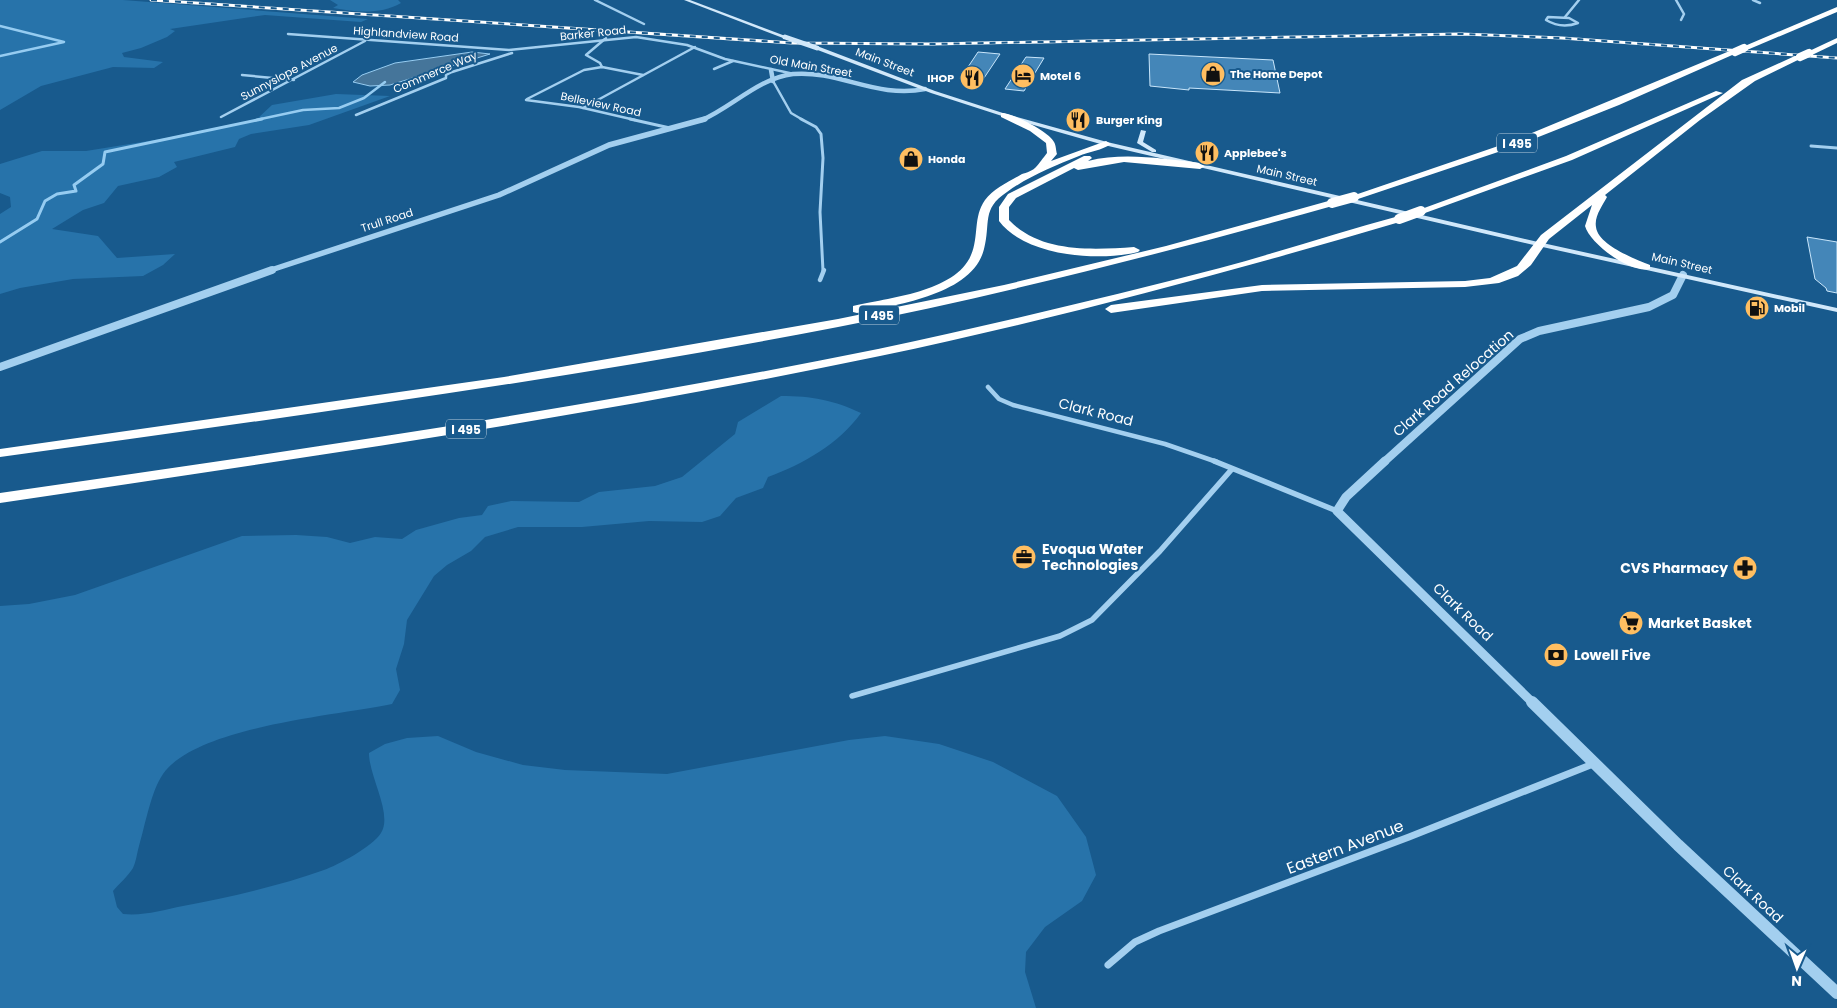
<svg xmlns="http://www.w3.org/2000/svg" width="1837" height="1008" font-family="Poppins,sans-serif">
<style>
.green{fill:#2773aa}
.water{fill:#45759a;stroke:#96ccf1}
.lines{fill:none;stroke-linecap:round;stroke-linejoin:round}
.stream-far1{stroke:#96ccf1;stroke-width:2.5}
.stream{stroke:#96ccf1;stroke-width:3}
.building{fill:#4486b8;stroke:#c9e6fb}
.minor-far4{stroke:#a3cfef;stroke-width:2.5}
.minor-far3{stroke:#a3cfef;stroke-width:3}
.minor-far2{stroke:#a3cfef;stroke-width:4.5}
.minor-far1{stroke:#a3cfef;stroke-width:5.5}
.minor{stroke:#a3cfef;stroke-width:7}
.tertiary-far4{stroke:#a3cfef;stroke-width:4.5}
.tertiary-far3{stroke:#a3cfef;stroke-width:5.5}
.tertiary-far2{stroke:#a3cfef;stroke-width:8}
.tertiary-far1{stroke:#a3cfef;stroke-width:9}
.tertiary{stroke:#a3cfef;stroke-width:12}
.secondary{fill:#d1e8fa;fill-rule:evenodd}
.motorway{fill:#fff;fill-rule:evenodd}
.rail-casing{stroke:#fff;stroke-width:3}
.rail{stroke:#185a8d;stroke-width:2;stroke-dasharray:6;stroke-linecap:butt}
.secondary-bridge{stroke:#d1e8fa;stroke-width:5}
.motorway-bridge-far1{stroke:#fff;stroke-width:8}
.motorway-bridge{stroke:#fff;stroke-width:10}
.labels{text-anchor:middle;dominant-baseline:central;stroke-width:4;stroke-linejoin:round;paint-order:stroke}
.far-street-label{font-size:11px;fill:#fff;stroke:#185a8d}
.far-poi-label{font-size:11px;font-weight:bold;fill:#fff;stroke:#185a8d;text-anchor:start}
.shield{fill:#185a8d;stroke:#bacedd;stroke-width:1}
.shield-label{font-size:12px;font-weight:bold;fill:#fff}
.street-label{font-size:14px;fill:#fff;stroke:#185a8d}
.poi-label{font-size:14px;font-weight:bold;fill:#fff;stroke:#185a8d;text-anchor:start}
.near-street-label{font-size:16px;fill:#fff;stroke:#185a8d}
</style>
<rect width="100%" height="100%" fill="#185a8d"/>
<g class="green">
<path d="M 0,0 L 123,0 L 368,19 L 361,22 L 265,15 L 170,29 L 175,31 L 167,37 L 141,48 L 122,53 L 124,57 L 163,62 L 154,68 L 113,67 L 41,86 L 0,110 Z"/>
<path d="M 330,0 L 398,0 L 401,3 C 380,15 356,12 333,8 L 338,5 Z"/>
<path d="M 336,94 L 390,96 L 309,125 L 251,134 L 239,139 L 235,147 L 174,162 L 177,167 L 159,177 L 118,186 L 104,203 L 83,210 L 52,229 L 98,236 L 117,258 L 175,254 L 163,265 L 143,276 L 73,279 L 20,288 L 0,294 L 0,214 L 11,207 L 10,197 L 0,193 L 0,164 L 42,151 L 86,151 L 167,138 L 257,119 L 272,105 Z"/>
<path d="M 781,396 C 812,396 833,400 861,413 C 839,444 803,464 768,477 L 763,488 L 736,498 L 720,516 L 702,522 L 649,521 L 582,527 L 518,527 L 485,537 L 471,551 L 447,565 L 434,576 L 407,620 L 404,644 L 396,669 L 400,690 L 392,704 C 335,716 197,726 163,774 C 151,791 145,826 139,846 C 137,853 136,862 133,868 C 128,876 119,884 113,891 L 117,907 L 123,914 C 144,916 163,910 183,906 C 230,897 279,886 324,870 C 338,865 372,847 381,833 C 393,814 369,777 369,753 L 385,744 L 407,738 L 438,736 L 476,752 L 523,765 L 565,770 L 667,774 L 849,740 L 885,736 L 939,744 L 993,762 L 1057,796 L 1086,837 L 1096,875 L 1082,901 L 1045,927 L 1026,952 L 1025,972 L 1036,1008 L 0,1008 L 0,606 L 29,604 L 75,595 L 242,536 L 296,535 L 327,537 L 350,543 L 375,537 L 402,539 L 416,530 L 459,518 L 482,515 L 488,506 L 511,501 L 579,502 L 599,492 L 655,486 L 682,477 L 735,434 L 738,422 Z"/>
</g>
<path class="water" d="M 472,52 L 490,54 L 390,85 L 370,86 L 353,82 L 362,75 L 395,63 Z"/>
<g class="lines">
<g class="stream-far1">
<path d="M 0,26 L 64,42 L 0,56"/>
<path d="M 256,120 L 303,110 L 339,108 L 364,98 L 385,82"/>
</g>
<path class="stream" d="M 0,242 L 37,219 L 45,201 L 57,194 L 76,191 L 74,185 L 103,164 L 105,152 L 262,119"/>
</g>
<g class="building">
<path d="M 978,52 L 1000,54 L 982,81 L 960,79 Z"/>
<path d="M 1149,54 L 1273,60 L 1280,93 L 1189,88 L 1189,90 L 1150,86 Z"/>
<path d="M 1026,57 L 1044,58 L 1024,91 L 1005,89 Z"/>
<path d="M 1807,237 L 1837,242 L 1837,293 L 1827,291 L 1826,288 L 1815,279 Z"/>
</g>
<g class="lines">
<g class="minor-far4">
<path d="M 595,0 L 644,24"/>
<path d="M 1676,0 L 1684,14 L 1681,20"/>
<path d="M 1753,0 L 1760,3"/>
<path d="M 1548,17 L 1569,18 L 1578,23 C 1567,27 1556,26 1546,20 Z"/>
<path d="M 1565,17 L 1579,0"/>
<path d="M 288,34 L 509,50 L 636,37 L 687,45 L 725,59 L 794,74"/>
<path d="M 602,67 L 600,63 L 586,55 L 606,38"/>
<path d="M 714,69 L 733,61"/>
<path d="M 242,75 L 294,80"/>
<path d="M 773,81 L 791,113 L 803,120"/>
<path d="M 527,99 L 584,70 L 602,67 L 643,75"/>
<path d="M 526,100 L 579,107 L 635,120"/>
<path d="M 583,108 L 695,47"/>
<path d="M 356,115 L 446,78 L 446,75 L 452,72 L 512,53"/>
<path d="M 221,117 L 365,41"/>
</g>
<g class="minor-far3">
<path d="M 630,119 L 670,128"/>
<path d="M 801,119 L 816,127 L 821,134 L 823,158 L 820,212 L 823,271"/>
<path d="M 1811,146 L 1837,148"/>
</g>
<g class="minor-far2">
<path d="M 820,280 L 824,270"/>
<path d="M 988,387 L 999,399 L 1013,405 L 1165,444 L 1217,462"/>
</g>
<g class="minor-far1">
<path d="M 1214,461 L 1337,511"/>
<path d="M 852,696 L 1060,636 L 1092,620 L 1160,551 L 1232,469"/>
</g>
<path class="minor" d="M 1108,965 L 1135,942 L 1159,931 L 1409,837 L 1593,764"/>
<g class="tertiary-far4">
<path d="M 771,70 L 773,81"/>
<path d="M 702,120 C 732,107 759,78 793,74 C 839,70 877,99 925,89"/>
</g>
<path class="tertiary-far3" d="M 268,271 L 499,195 L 609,145 L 705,119"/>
<g class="tertiary-far2">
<path d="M 0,367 L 272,270"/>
<path d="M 1384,462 L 1520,339 L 1539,331 L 1649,307 L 1673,295 L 1683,275"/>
</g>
<path class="tertiary-far1" d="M 1385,461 L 1346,497 L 1337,511 L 1533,703"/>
<path class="tertiary" d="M 1532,702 L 1678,845 L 1837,993"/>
<g class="secondary">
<path d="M 684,0 L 690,0 L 788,37 L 783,38 Z"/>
<path d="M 817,46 L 935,91 L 1006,114 L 1107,142 L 1538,242 L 1837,308 L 1837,312 L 1538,246 L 1104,145 L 1002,116 L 931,93 L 815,49 L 815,47 Z"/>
<path d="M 1141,130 L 1146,131 L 1143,142 L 1156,150 L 1156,152 L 1152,152 L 1137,143 Z"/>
</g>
<g class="motorway">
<path d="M 1837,7 L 1837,12 L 1747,50 L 1740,48 Z"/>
<path d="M 1837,38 L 1837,43 L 1812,55 L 1805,53 Z"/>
<path d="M 1732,50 L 1739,52 L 1619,105 L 1516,146 L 1358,199 L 1349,197 L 1510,142 Z"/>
<path d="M 1797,55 L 1804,57 L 1755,81 L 1700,120 L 1605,195 L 1607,197 C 1603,205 1594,216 1596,227 C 1598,245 1635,259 1650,265 L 1650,269 C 1631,274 1590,244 1585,226 L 1592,205 L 1549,239 L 1531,265 L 1518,276 L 1499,283 L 1465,287 L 1262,291 L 1111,313 L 1105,309 L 1111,305 L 1262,285 L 1465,281 L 1490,278 L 1517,266 L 1541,235 L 1742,80 Z"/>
<path d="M 1716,91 L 1723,93 L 1572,160 L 1425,213 L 1421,214 L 1416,211 L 1566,156 Z"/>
<path d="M 1001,113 C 1011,112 1050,132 1054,142 C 1056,145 1056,151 1057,154 L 1051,161 L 1106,141 L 1111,144 C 1103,150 1088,152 1079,156 C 1054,166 1029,176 1007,192 C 981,209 991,223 984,249 C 973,295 895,305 857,313 L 853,312 L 853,306 C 887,298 956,292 971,255 C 979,236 973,217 985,200 C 993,189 1010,181 1022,174 C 1026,173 1034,170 1036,167 C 1039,164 1043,158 1047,153 L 1046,143 L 1030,131 L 1001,117 Z"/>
<path d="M 1084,156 L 1090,156 L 1092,158 L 1088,161 C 1125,152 1163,159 1200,163 L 1205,166 L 1200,169 L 1124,162 L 1078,170 L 1074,168 L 1016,198 L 1009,207 L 1009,220 C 1040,253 1092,250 1134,247 L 1140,250 L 1138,252 C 1098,262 1025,256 999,221 L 999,207 L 1008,194 Z"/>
<path d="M 1332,200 L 1337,203 L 1336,205 C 1171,251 1006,294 838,327 C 560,381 280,418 0,457 L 0,449 L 504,377 L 838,319 L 1004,285 L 1166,246 Z"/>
<path d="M 1399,216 L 1404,219 L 1403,221 C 1230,272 1056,319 880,356 C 589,417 294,459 0,503 L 0,493 C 293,451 587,408 878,349 C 992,325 1107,297 1220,268 C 1280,252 1339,232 1399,216 Z"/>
</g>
<defs>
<path id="rail" d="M 151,0 L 792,43 L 932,44 L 1461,34 L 1562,38 L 1837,58"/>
</defs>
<use href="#rail" class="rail-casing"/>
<use href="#rail" class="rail"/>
<path class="secondary-bridge" d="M 785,37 L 817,48"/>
<g class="motorway-bridge-far1">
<path d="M 1735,52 L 1744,48"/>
<path d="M 1800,57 L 1809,53"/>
</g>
<g class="motorway-bridge">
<path d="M 1332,203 L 1354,197"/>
<path d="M 1399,219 L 1421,211"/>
</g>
</g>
<defs>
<symbol id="shop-disc" viewBox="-11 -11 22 22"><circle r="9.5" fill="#ffbe61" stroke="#185a8d"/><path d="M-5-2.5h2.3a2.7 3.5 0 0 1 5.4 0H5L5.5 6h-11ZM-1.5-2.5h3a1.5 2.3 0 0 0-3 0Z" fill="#111"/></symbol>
<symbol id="hotel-disc" viewBox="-11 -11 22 22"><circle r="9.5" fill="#ffbe61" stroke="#185a8d"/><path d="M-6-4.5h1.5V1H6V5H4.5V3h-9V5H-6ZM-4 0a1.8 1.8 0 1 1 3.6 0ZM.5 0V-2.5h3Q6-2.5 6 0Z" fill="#111"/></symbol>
<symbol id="restaurant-disc" viewBox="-11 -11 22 22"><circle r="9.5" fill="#ffbe61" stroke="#185a8d"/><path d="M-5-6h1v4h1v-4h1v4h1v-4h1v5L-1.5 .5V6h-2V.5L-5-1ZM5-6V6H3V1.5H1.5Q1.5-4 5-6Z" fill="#111"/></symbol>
<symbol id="fuel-disc" viewBox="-11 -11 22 22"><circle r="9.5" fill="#ffbe61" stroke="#185a8d"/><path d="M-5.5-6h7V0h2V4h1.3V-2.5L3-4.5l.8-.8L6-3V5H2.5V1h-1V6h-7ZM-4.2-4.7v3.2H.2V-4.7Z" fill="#111"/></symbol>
<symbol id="office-disc" viewBox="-11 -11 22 22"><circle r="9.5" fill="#ffbe61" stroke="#185a8d"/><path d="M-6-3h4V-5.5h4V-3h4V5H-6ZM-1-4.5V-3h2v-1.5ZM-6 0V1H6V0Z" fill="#111"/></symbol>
<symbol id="pharmacy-disc" viewBox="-11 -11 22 22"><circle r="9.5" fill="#ffbe61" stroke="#185a8d"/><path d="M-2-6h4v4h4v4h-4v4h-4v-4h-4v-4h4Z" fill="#111"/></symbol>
<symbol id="supermarket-disc" viewBox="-11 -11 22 22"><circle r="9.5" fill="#ffbe61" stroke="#185a8d"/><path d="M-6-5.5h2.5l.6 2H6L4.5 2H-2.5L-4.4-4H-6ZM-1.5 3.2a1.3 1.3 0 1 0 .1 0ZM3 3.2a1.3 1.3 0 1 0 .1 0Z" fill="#111"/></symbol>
<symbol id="bank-disc" viewBox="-11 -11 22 22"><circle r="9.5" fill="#ffbe61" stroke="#185a8d"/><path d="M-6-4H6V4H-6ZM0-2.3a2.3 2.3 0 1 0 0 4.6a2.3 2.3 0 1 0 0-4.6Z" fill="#111"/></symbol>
</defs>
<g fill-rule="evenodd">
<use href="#shop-disc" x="1199" y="60" width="28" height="28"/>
<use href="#hotel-disc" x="1009" y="62" width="28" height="28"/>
<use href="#restaurant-disc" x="958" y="64" width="28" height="28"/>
<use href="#restaurant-disc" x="1064" y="106" width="28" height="28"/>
<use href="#restaurant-disc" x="1193" y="139" width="28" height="28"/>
<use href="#shop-disc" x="897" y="145" width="28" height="28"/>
<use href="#fuel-disc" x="1743" y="294" width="28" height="28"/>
<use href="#office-disc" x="1010" y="543" width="28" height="28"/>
<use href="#pharmacy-disc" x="1731" y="554" width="28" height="28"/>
<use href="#supermarket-disc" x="1617" y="609" width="28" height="28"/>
<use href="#bank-disc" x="1542" y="641" width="28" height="28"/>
</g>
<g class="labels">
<g class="far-street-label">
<text transform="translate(593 33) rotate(-6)">Barker Road</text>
<text transform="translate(406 34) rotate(4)">Highlandview Road</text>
<text transform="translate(885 62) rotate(21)">Main Street</text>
<text transform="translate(811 66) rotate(10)">Old Main Street</text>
<text transform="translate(289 72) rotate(-28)">Sunnyslope Avenue</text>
<text transform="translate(435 72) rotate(-23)">Commerce Way</text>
<text transform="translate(601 104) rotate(12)">Belleview Road</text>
<text transform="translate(1287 175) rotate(13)">Main Street</text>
<text transform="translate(387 220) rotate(-18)">Trull Road</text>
<text transform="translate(1682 263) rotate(13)">Main Street</text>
</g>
<g class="far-poi-label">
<text x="1230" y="74">The Home Depot</text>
<text x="1040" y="76">Motel 6</text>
<text x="954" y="78" text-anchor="end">IHOP</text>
<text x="1096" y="120">Burger King</text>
<text x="1224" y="153">Applebee's</text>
<text x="928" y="159">Honda</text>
<text x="1774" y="308">Mobil</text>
</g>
<g class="shield">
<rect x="1497" y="133.5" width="40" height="19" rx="4"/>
<rect x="859" y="305.5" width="40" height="19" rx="4"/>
<rect x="446" y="419.5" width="40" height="19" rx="4"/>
</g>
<g class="shield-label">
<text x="1517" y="143">I 495</text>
<text x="879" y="315">I 495</text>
<text x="466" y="429">I 495</text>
</g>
<g class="street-label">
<text transform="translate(1453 383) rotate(-41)">Clark Road Relocation</text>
<text transform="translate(1096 412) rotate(14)">Clark Road</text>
<text transform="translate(1463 612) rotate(44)">Clark Road</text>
<text transform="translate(1753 894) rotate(43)">Clark Road</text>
</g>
<g class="poi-label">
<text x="1042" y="549">Evoqua Water<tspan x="1042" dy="16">Technologies</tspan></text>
<text x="1728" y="568" text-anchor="end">CVS Pharmacy</text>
<text x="1648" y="623">Market Basket</text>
<text x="1574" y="655">Lowell Five</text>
</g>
<g class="near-street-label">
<text transform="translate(1345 847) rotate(-21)">Eastern Avenue</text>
</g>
</g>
<g transform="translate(1797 968) rotate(182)" stroke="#185a8d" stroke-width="4" paint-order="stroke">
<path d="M0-4L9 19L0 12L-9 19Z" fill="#ffffff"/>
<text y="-8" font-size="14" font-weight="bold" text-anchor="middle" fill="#ffffff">N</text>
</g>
</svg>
